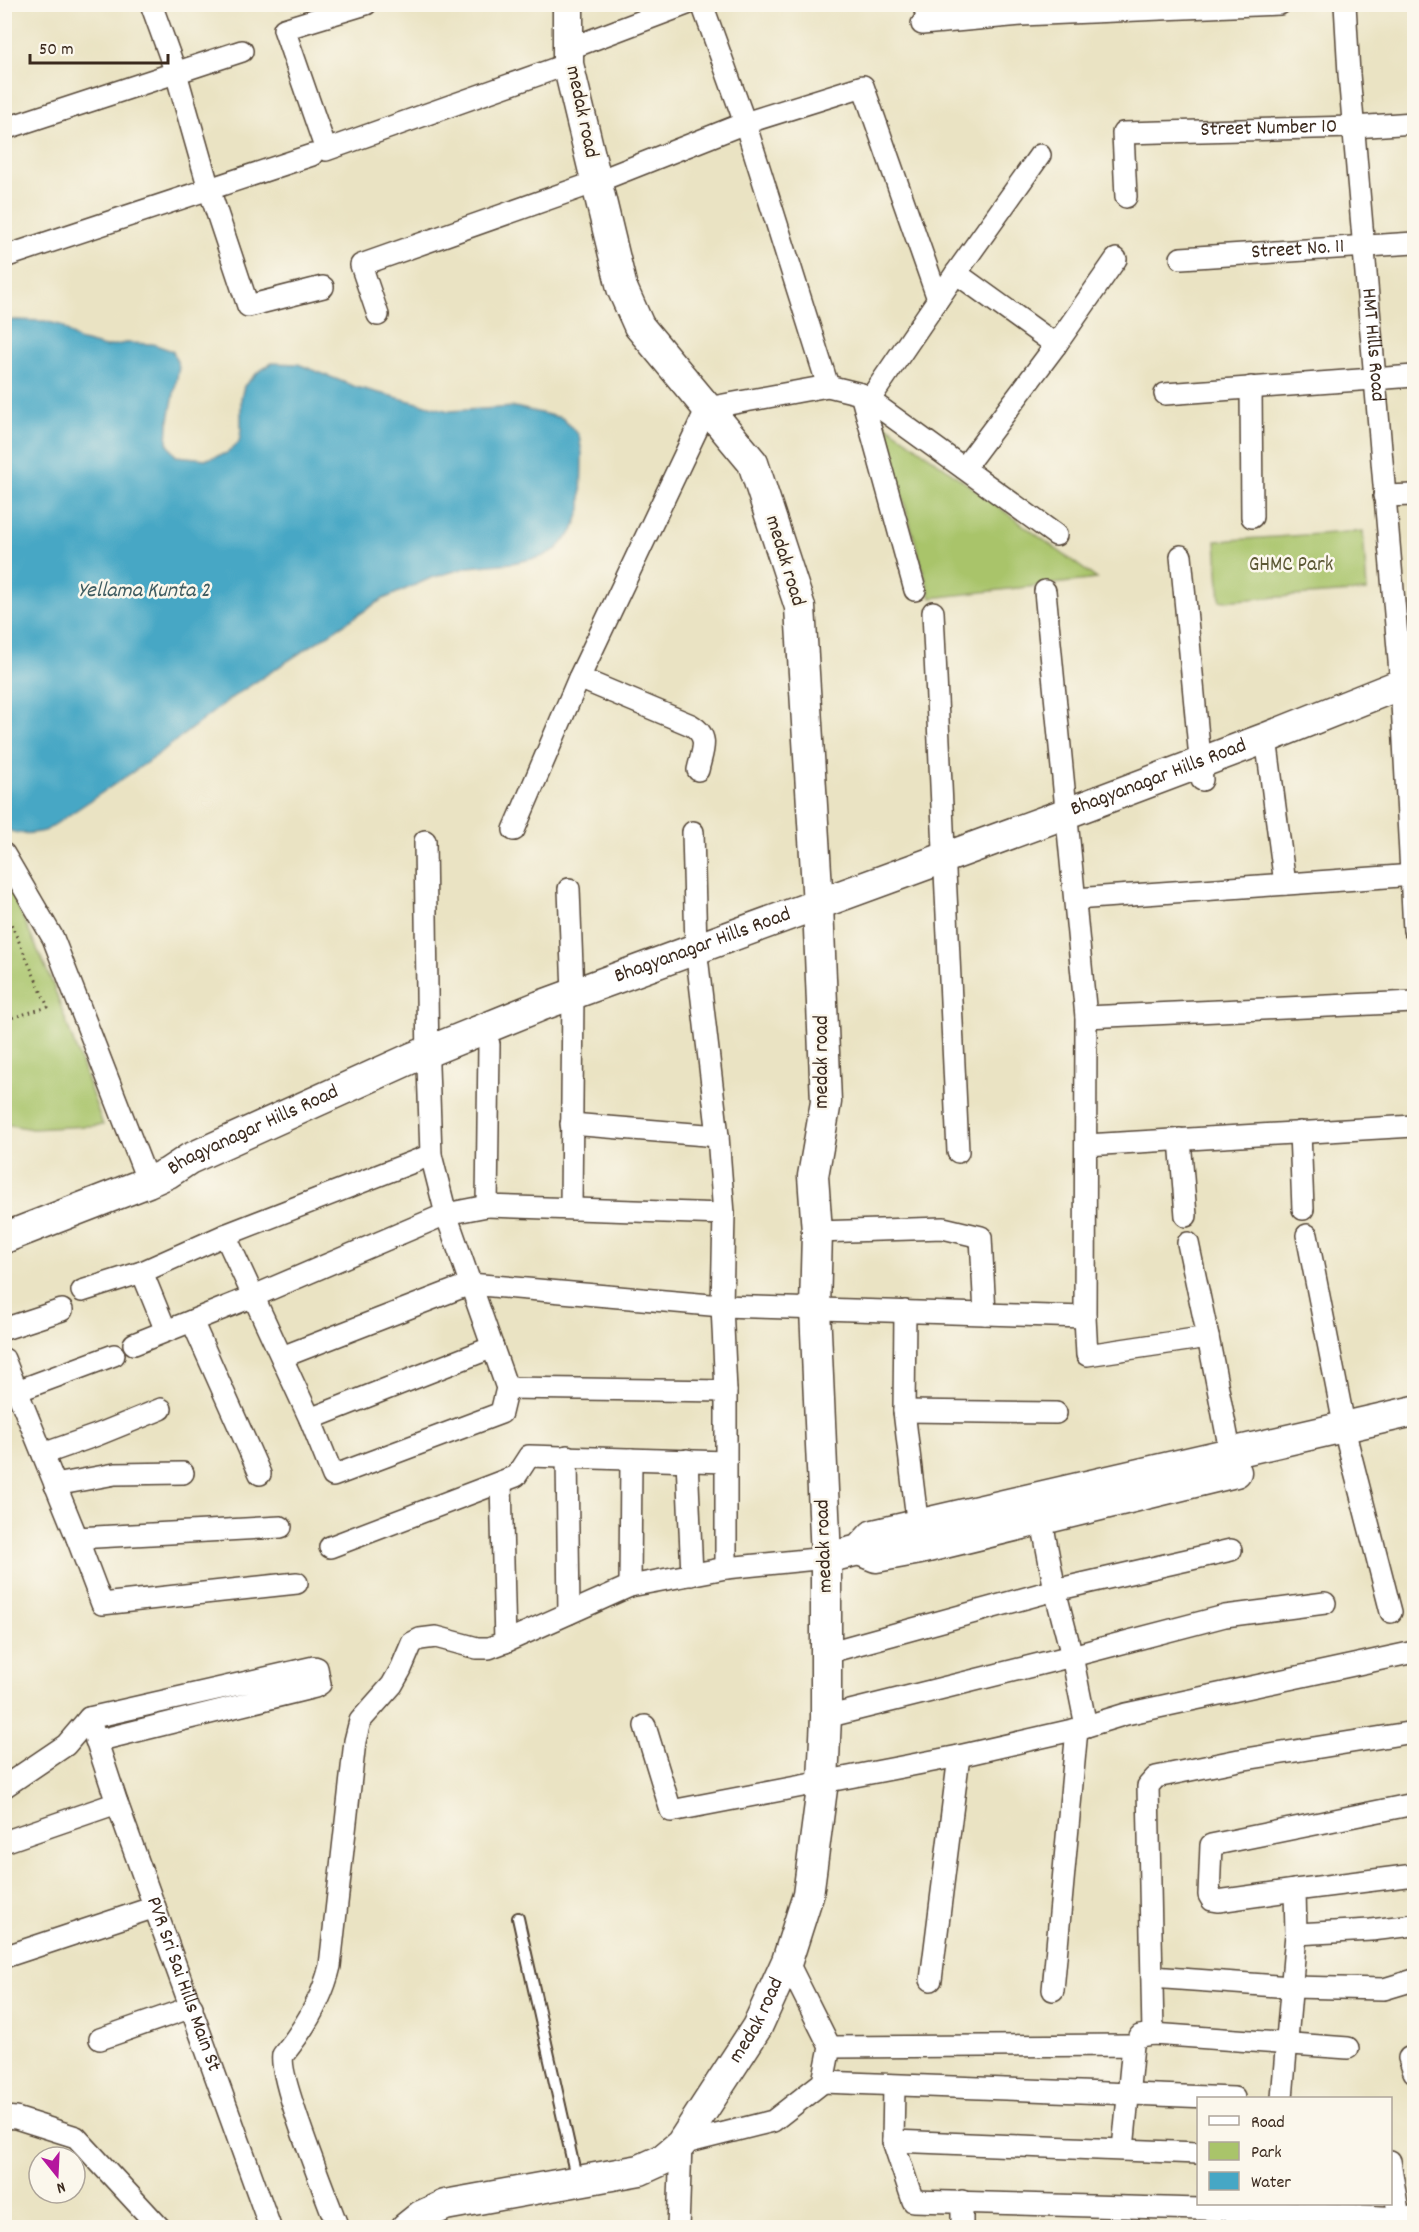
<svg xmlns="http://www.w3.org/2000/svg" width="1419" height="2232" font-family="Dekko,sans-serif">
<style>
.green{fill:#a9c46a;stroke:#727744;stroke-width:1.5}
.water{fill:#46a7c5;stroke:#406872;stroke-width:1.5}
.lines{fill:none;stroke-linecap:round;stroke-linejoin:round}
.lane-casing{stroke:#554637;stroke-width:14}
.street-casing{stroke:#554637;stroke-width:24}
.secondary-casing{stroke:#554637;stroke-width:33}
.path{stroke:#554637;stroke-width:3;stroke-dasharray:1.5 4.5;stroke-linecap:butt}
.lane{stroke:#fff;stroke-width:10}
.street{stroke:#fff;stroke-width:21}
.secondary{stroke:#fff;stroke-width:30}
.labels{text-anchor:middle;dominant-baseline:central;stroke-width:5;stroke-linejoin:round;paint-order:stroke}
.street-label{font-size:21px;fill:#3b2a1e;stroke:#fbf7ec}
.park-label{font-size:21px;fill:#5c5835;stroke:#fbf7ec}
.water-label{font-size:22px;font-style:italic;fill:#3f5c61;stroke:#fbf7ec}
</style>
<rect width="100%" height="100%" fill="#fbf7ec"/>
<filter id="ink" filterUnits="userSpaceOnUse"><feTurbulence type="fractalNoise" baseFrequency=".0167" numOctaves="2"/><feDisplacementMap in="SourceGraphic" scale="12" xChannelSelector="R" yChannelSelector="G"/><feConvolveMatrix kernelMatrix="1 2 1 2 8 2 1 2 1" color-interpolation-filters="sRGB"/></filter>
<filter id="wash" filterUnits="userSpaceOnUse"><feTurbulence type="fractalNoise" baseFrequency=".008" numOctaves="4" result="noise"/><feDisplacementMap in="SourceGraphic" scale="24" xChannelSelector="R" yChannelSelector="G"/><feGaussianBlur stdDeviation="1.35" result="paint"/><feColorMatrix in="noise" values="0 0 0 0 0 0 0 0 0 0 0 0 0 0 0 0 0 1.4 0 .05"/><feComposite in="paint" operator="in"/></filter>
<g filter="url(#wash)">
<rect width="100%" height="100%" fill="#eae3c3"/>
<g class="green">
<path d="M 881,421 L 1097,579 L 931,598 Z"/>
<path d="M 1363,531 L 1367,591 L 1220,601 L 1216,541 Z"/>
<path d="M 4,876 L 52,982 L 103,1125 L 32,1129 L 5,1124 Z"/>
</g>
<path class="water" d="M 14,320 L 45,321 L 60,325 L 78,340 L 105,347 L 126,343 L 153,344 L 173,351 L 179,367 L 168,425 L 167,443 L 176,456 L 207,459 L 227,453 L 239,442 L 241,430 L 241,398 L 244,386 L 258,372 L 272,363 L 298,364 L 356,387 L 449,411 L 515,407 L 562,418 L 579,435 L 582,454 L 581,509 L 573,531 L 557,549 L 541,557 L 512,563 L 469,567 L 431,578 L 381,600 L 234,696 L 152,759 L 45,831 C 32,833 16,837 4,827 L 4,322 Z"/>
</g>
<g filter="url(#ink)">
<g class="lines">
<defs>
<g id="lane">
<path d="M 919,4 L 922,24"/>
<path d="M 518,1918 L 577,2181"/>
</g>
<g id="street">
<path d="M 151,4 L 176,73 L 209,189 L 248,306 L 323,287"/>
<path d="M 366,4 L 284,29 L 326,150 L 568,64"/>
<path d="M 702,4 L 745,123 L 828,386"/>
<path id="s1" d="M 1345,4 L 1349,74 L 1401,684 L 1414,930"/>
<path d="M 922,24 L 1021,15 L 1280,4"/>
<path d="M 568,49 L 687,4"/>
<path d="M 4,129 L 242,51"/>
<path id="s2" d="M 1126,197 L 1123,133 L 1354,127 L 1414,123"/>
<path d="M 4,257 L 312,155"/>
<path id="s3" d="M 1181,258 L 1414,243"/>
<path d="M 956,273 L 1056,345"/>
<path d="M 378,315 L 361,265 L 596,182 L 745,123 L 863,86 L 938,299"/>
<path d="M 1251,387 L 1252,517"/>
<path d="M 861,394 L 915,590"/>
<path d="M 1165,394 L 1414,376"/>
<path d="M 870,399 L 956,273 L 1040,155"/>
<path d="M 964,468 L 1056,345 L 1116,259"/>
<path d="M 1384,496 L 1414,495"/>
<path d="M 1181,556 L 1202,780"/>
<path d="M 933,612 L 958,1152"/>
<path d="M 579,678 L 691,725 C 711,737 702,751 698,770"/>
<path d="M 1266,738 L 1285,884"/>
<path d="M 514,830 L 579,678 L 707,408 L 828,386 L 861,394 L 1056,535"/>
<path d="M 693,832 L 696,948 L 718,1136 L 724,1214 L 722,1306 L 726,1391 L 726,1568"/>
<path d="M 4,854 L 53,938 L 148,1182"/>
<path d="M 569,889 L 573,993 L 571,1208"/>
<path d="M 1075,899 L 1414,875"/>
<path d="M 1086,1017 L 1414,1002"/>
<path d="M 489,1044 L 487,1206 L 724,1214"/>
<path d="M 571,1124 L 718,1136"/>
<path d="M 1300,1132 L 1303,1209"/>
<path d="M 1180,1139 L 1186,1216"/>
<path d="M 1086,1145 L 1414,1126"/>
<path d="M 817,1232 L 943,1228 L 981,1237 L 985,1314"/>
<path d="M 225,1235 L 310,1419 L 333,1476 L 501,1413 L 507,1388 L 446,1214 L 431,1155 L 428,1066 L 425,841"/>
<path d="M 1307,1235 L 1348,1445 L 1391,1612"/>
<path d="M 1188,1243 L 1208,1337"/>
<path d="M 142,1272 L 166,1331"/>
<path d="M 82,1291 L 142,1272 L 225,1235 L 431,1155"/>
<path d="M 905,1311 L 904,1411 L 919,1536"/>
<path d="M 1085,1317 L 1087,1355 L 1208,1337 L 1233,1466"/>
<path d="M 192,1321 L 260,1474"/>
<path d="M 4,1329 L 62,1310"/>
<path d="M 134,1344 L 254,1296 L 446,1214 L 487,1206"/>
<path d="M 282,1357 L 470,1284 L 722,1306 L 1085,1317 L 1086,1017 L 1045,591"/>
<path d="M 4,1359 L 77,1538 L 281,1527"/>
<path d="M 507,1388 L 726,1391"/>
<path d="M 17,1391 L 114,1355"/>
<path d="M 904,1411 L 1056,1413"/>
<path d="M 310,1419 L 493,1347"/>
<path d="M 43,1454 L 97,1435 L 161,1409"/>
<path d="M 567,1456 L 569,1613"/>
<path d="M 687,1460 L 692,1575"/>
<path d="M 501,1482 L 505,1642"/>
<path d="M 55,1485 L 115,1474 L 183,1473"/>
<path d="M 1039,1506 L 1055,1590 L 1072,1656 L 1086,1726"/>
<path d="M 77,1538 L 102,1604 L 297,1583"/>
<path d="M 330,1547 L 516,1476 L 529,1456 L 726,1462"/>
<path d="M 630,1586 L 631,1459"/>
<path d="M 826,1653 L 1055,1590 L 1231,1550"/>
<path d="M 826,1717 L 1072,1656 L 1225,1616 L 1325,1603"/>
<path d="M 645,1726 L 671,1811 L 959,1756 L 1077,1729 L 1126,1714 L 1414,1652"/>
<path id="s4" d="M 96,1741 L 315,1687 L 320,1684 L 317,1668 L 314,1667 L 89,1718 L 117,1803 L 270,2227"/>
<path d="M 4,1787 L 66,1745 L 89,1718"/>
<path d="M 4,1842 L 117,1803"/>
<path d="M 1295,1890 L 1218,1901 L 1212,1900 L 1209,1895 L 1211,1845 L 1414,1804"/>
<path d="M 1296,1934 L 1371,1930 L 1414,1925"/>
<path d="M 4,1957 L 155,1907"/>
<path d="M 1152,1977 L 1291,1987 L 1384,1989 L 1414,1980"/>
<path d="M 931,1980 L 959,1756"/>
<path d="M 1053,1990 L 1077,1729"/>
<path d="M 1153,2034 L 1148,1786 L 1156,1777 L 1239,1760 L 1414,1732"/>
<path d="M 1140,2036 L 1153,2034 L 1348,2048"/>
<path d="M 100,2039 L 192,2007"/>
<path d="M 830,2047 L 1133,2045 L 1123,2149"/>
<path d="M 1414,2056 L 1409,2058 L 1414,2072"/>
<path d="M 823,2082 L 1234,2098"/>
<path d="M 894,2086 L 893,2141 L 913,2201 L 1273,2211 L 1399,2218 L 1414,2216"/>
<path d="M 1282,2098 L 1296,1934 L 1295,1890 L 1414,1875"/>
<path d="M 4,2117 L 16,2118 L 76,2137 L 160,2228"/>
<path d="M 893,2141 L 1198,2153"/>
<path d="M 1390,2161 L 1399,2218"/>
<path d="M 338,2228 C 328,2201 277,2075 283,2055 C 305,2028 322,2000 330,1966 L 355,1741 L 360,1721 L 392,1685 L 401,1669 L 412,1643 L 420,1639 L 436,1637 L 477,1648 L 489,1648 L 505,1642 L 630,1586 L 726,1568 L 826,1558"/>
<path d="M 678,2228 L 681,2144 L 773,2121 L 823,2082 L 830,2047 L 787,1961"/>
<path d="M 962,2228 L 962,2201"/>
</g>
<g id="secondary">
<path id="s5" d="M 4,1238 L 148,1182 L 168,1173 L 189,1159 L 412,1058 L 540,1006 L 1067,813 L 1266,738 L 1414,679"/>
<path d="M 859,1550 L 876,1557 L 920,1549 L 1236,1472"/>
<path d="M 826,1558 L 859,1550 L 873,1535 L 1414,1411"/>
<path id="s6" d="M 406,2228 L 421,2216 L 445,2205 L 640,2170 L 662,2160 L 681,2144 L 757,2027 L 787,1961 L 808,1895 L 823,1781 L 826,1717 L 826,1558 L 815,1309 L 817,1232 L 813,1176 L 826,1102 L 818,905 L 800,607 L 753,463 L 639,326 L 622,288 L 568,64 L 568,4"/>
</g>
</defs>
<use href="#lane" class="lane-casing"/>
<use href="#street" class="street-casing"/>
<use href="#secondary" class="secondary-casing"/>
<path class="path" d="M 4,908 L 48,1007 L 4,1020"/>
<use href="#lane" class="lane"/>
<use href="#street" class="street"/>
<use href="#secondary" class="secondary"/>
</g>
</g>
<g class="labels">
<g class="street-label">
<text transform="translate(581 112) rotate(78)">medak road</text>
<text stroke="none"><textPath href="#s2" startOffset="210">Street Number 10</textPath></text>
<text stroke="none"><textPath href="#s3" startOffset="117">Street No. 11</textPath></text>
<text stroke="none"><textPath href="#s1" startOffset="342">HMT Hills Road</textPath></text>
<text transform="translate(784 561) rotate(73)">medak road</text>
<text stroke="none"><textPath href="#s5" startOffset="1244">Bhagyanagar Hills Road</textPath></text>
<text stroke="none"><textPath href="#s5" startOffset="758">Bhagyanagar Hills Road</textPath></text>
<text transform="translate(823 1062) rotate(-90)">medak road</text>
<text stroke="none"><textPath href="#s5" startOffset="272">Bhagyanagar Hills Road</textPath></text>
<text transform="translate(825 1546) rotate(-92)">medak road</text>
<text stroke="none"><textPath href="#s4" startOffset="764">PVR Sri Sai Hills Main St</textPath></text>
<text stroke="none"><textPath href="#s6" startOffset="438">medak road</textPath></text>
</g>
<g class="park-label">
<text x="1291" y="566">GHMC Park</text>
</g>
<g class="water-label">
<text x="144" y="591">Yellama Kunta 2</text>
</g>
</g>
<rect width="1419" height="2232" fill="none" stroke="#fbf7ec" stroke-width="24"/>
<rect x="1197" y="2097" width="195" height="108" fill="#fbf7ec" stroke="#aea59a" stroke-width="1.5"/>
<rect x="1209" y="2116" width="30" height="9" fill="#ffffff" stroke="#aea59a" stroke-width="1.5"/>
<text x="1251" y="2127" font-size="18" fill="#3b2a1e">Road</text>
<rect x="1209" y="2142" width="30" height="18" fill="#a9c46a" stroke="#aea59a" stroke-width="1.5"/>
<text x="1251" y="2157" font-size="18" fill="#3b2a1e">Park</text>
<rect x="1209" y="2172" width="30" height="18" fill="#46a7c5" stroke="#aea59a" stroke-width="1.5"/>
<text x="1251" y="2187" font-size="18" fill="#3b2a1e">Water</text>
<g transform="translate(57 2175) rotate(162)"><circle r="28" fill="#fbf7ec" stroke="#aea59a" stroke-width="1.5"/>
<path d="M0-4.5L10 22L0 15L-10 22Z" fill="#b5179e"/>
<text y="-9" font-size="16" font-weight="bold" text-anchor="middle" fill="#3b2a1e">N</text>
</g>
<path d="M30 54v9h138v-9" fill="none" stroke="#3b2a1e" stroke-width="3"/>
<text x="39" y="54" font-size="18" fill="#3b2a1e" stroke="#fbf7ec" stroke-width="4.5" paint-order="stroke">50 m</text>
</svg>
